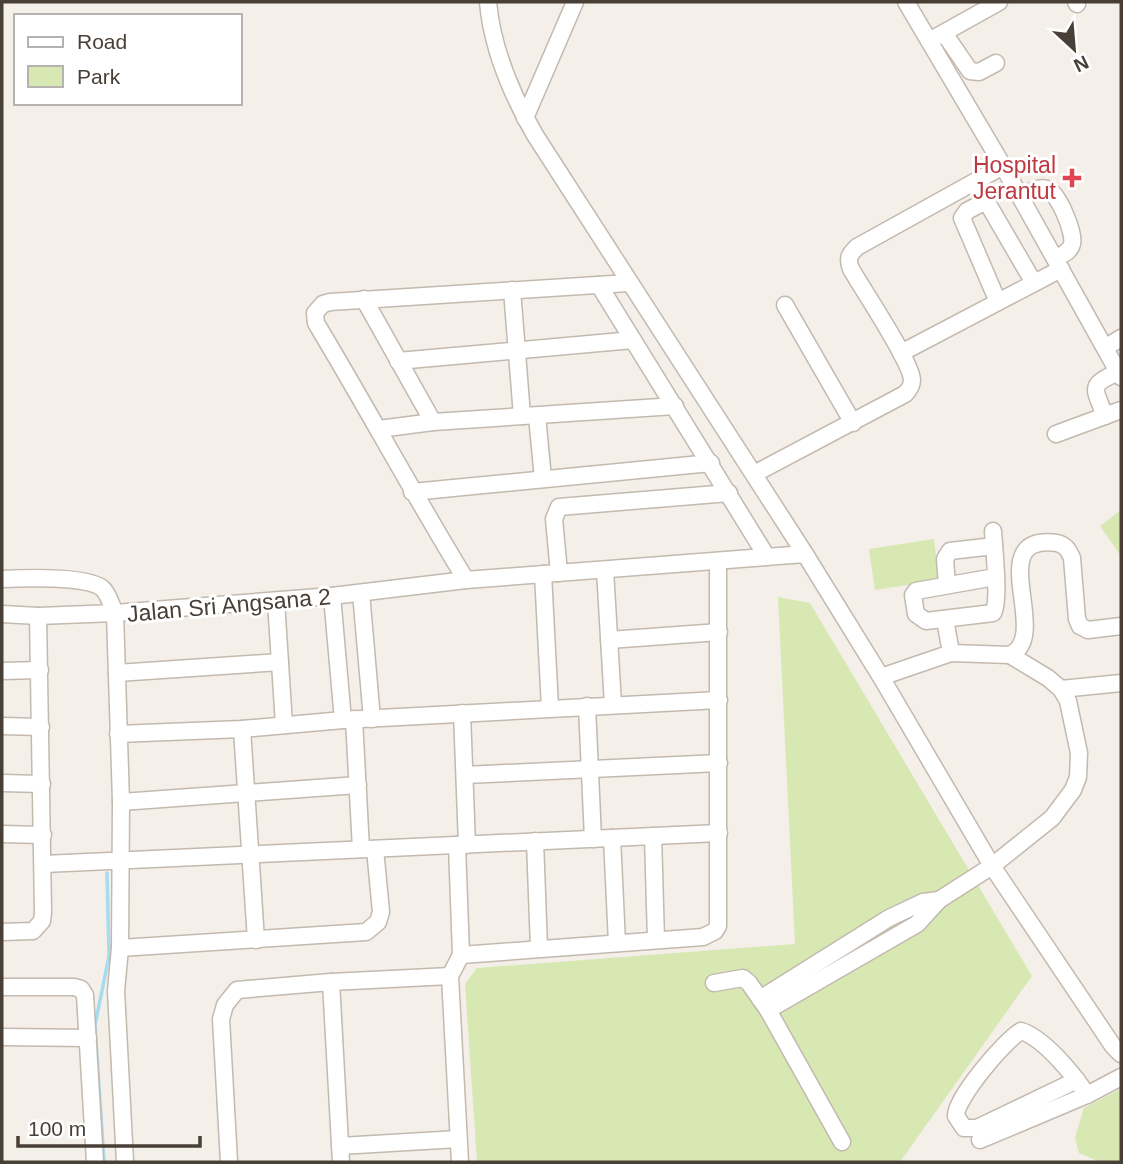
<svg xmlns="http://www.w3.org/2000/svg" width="1123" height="1164" font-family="Arial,sans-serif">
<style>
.green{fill:#d7e8b3}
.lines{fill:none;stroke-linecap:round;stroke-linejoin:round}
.stream{stroke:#a7dbef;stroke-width:3.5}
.minor-casing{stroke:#c3b9af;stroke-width:19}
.minor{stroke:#fff;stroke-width:16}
.health-dot{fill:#e0444e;stroke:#fff;stroke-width:2.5}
.labels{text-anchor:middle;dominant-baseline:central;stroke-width:6;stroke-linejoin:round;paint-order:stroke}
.health-label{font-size:23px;fill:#be3a42;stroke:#fff;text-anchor:end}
.street-label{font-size:23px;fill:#483f37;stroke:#fff}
</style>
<rect width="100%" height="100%" fill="#f4efe9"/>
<g class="green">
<path d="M 1121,510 L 1121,556 L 1100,526 Z"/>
<path d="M 934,539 L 939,580 L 875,590 L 869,549 Z"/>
<path d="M 778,597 L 810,603 L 1032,976 L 900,1162 L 477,1162 L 465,984 L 477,968 L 795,944 Z"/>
<path d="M 1121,1089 L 1121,1162 L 1100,1162 L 1079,1153 L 1075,1138 L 1084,1108 Z"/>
</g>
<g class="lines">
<path class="stream" d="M 104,1162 L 95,1025 L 109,956 L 107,873"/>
<defs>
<g id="minor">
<path d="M 488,2 C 492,48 512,95 535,135 L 805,554 L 881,677 L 992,866 L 1113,1046 L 1121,1054"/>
<path d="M 906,2 L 1003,166 L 1121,377"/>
<path d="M 1076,2 L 1077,4"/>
<path d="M 944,33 L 970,71 L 979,72 L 996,63"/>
<path d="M 929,41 L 999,2"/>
<path d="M 525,118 L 575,2"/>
<path d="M 981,192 L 1034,283"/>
<path d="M 1021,197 C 1029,193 1038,186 1047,189 C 1058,192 1075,233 1072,244 C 1070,252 1062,255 1056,258"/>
<path d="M 986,201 L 967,211 L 962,218 L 998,302"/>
<path d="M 599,285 L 767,557"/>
<path d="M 512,290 L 522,416"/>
<path d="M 364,299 L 433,422"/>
<path d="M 785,305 L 853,423"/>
<path d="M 1106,347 L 1121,338"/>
<path d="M 901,353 L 1061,269"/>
<path d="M 398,361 L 633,340"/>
<path d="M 537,416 L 543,479"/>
<path d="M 1105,416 C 1094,387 1088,386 1118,372"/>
<path d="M 379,429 L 433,422 L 675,406"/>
<path d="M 1056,434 L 1121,410"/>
<path d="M 754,474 L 905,394 C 909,390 912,386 912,380 C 911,361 863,290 851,269 C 847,258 849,255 857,247 L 1003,166"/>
<path d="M 412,492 L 711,463"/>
<path d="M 993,531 C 994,547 1000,602 993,613 L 926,621 L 916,614 L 913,595 L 916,591 L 995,577"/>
<path d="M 605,570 L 613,705"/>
<path d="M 559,573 L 554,519 L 559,507 L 729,493"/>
<path d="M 543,574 L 550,708"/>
<path d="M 2,579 C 23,578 86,576 102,588 C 109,594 111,605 115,613 L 121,802 L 120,948 L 116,991 L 125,1162"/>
<path d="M 466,580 C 414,495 367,408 316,323 L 315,313 L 323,304 L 330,302 L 628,283"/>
<path d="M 947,585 L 945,559 L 950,551 L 994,546"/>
<path d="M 361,593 L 372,719"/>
<path d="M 332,596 L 343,720"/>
<path d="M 276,601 L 284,725"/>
<path d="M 2,614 L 38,616 L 115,613 L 332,596 L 466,580 L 805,554"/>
<path d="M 945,619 L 951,653"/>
<path d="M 609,640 L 719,632"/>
<path d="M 2,671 L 40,670"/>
<path d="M 117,673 L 280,662"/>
<path d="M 881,677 L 951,653 L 1010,655 C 1053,636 981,533 1057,543 C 1066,545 1069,551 1072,558 L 1077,619 L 1080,626 L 1088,630 L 1121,626"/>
<path d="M 1061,689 L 1121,683"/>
<path d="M 587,706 L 593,839"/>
<path d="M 462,713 L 467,845"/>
<path d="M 354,719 L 361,849"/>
<path d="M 2,726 L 41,727"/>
<path d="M 242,729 L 256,940"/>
<path d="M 118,734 L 242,729 L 343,720 L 719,700"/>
<path d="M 465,775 L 719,763"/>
<path d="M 2,783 L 42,784"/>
<path d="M 121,802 L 358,785"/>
<path d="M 2,834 L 43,835"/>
<path d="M 653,836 L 656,940"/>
<path d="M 612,838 L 617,943"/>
<path d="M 535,841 L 539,948"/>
<path d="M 457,845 L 461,955"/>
<path d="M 44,864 L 719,833"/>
<path d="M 2,932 L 33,931 L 42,921 L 43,912 L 38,616"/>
<path d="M 120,948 L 366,932 L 378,922 L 381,912 L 375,849"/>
<path d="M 331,982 L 341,1162"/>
<path d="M 714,983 L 743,978 L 749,983 L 768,1010 L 842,1142"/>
<path d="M 2,987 L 74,987 L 81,989 L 85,995 L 95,1162"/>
<path d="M 760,999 L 889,918 L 923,902 L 939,900"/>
<path d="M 768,1010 L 917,924 L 939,900 L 992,866 L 1052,818 L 1073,790 L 1078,777 L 1079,753 L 1068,701 L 1061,689 L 1048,678 L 1010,655"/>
<path d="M 2,1037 L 88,1038"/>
<path d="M 1077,1080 L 977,1128 L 964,1128 L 956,1116 C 955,1099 1005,1040 1021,1031 C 1044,1038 1074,1075 1087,1095"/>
<path d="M 980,1140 L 1087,1095 L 1121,1077"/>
<path d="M 340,1146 L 458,1139"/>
<path d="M 229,1162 L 221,1019 L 225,1005 L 237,990 L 331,982 L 450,976"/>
<path d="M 460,1162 L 450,976 L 461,955 L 703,937 L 715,931 L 718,926 L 718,562"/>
</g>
</defs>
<use href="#minor" class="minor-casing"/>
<use href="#minor" class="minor"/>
</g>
<path class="health-dot" d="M1068.5 167.5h7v7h7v7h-7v7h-7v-7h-7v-7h7z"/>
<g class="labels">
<g class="health-label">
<text x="1056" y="165">Hospital<tspan x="1056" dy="26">Jerantut</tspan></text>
</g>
<g class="street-label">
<text transform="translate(229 605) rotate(-5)">Jalan Sri Angsana 2</text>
</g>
</g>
<rect width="1123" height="1164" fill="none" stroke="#483f37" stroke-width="7"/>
<rect x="14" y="14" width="228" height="91" fill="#ffffff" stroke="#b6b2af" stroke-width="2"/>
<rect x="28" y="37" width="35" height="10" fill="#ffffff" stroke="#b6b2af" stroke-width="2"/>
<text x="77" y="49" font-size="21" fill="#483f37">Road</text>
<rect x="28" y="66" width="35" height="21" fill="#d7e8b3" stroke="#b6b2af" stroke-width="2"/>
<text x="77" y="84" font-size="21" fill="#483f37">Park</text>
<g transform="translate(1074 49) rotate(154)" stroke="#ffffff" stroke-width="5" paint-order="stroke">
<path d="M0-5L12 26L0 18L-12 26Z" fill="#483f37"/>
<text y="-10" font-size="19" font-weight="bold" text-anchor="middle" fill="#483f37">N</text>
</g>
<path d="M18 1136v10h182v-10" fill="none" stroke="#483f37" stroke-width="3.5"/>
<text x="28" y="1136" font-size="21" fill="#483f37" stroke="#ffffff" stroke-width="5" paint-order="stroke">100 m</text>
</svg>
